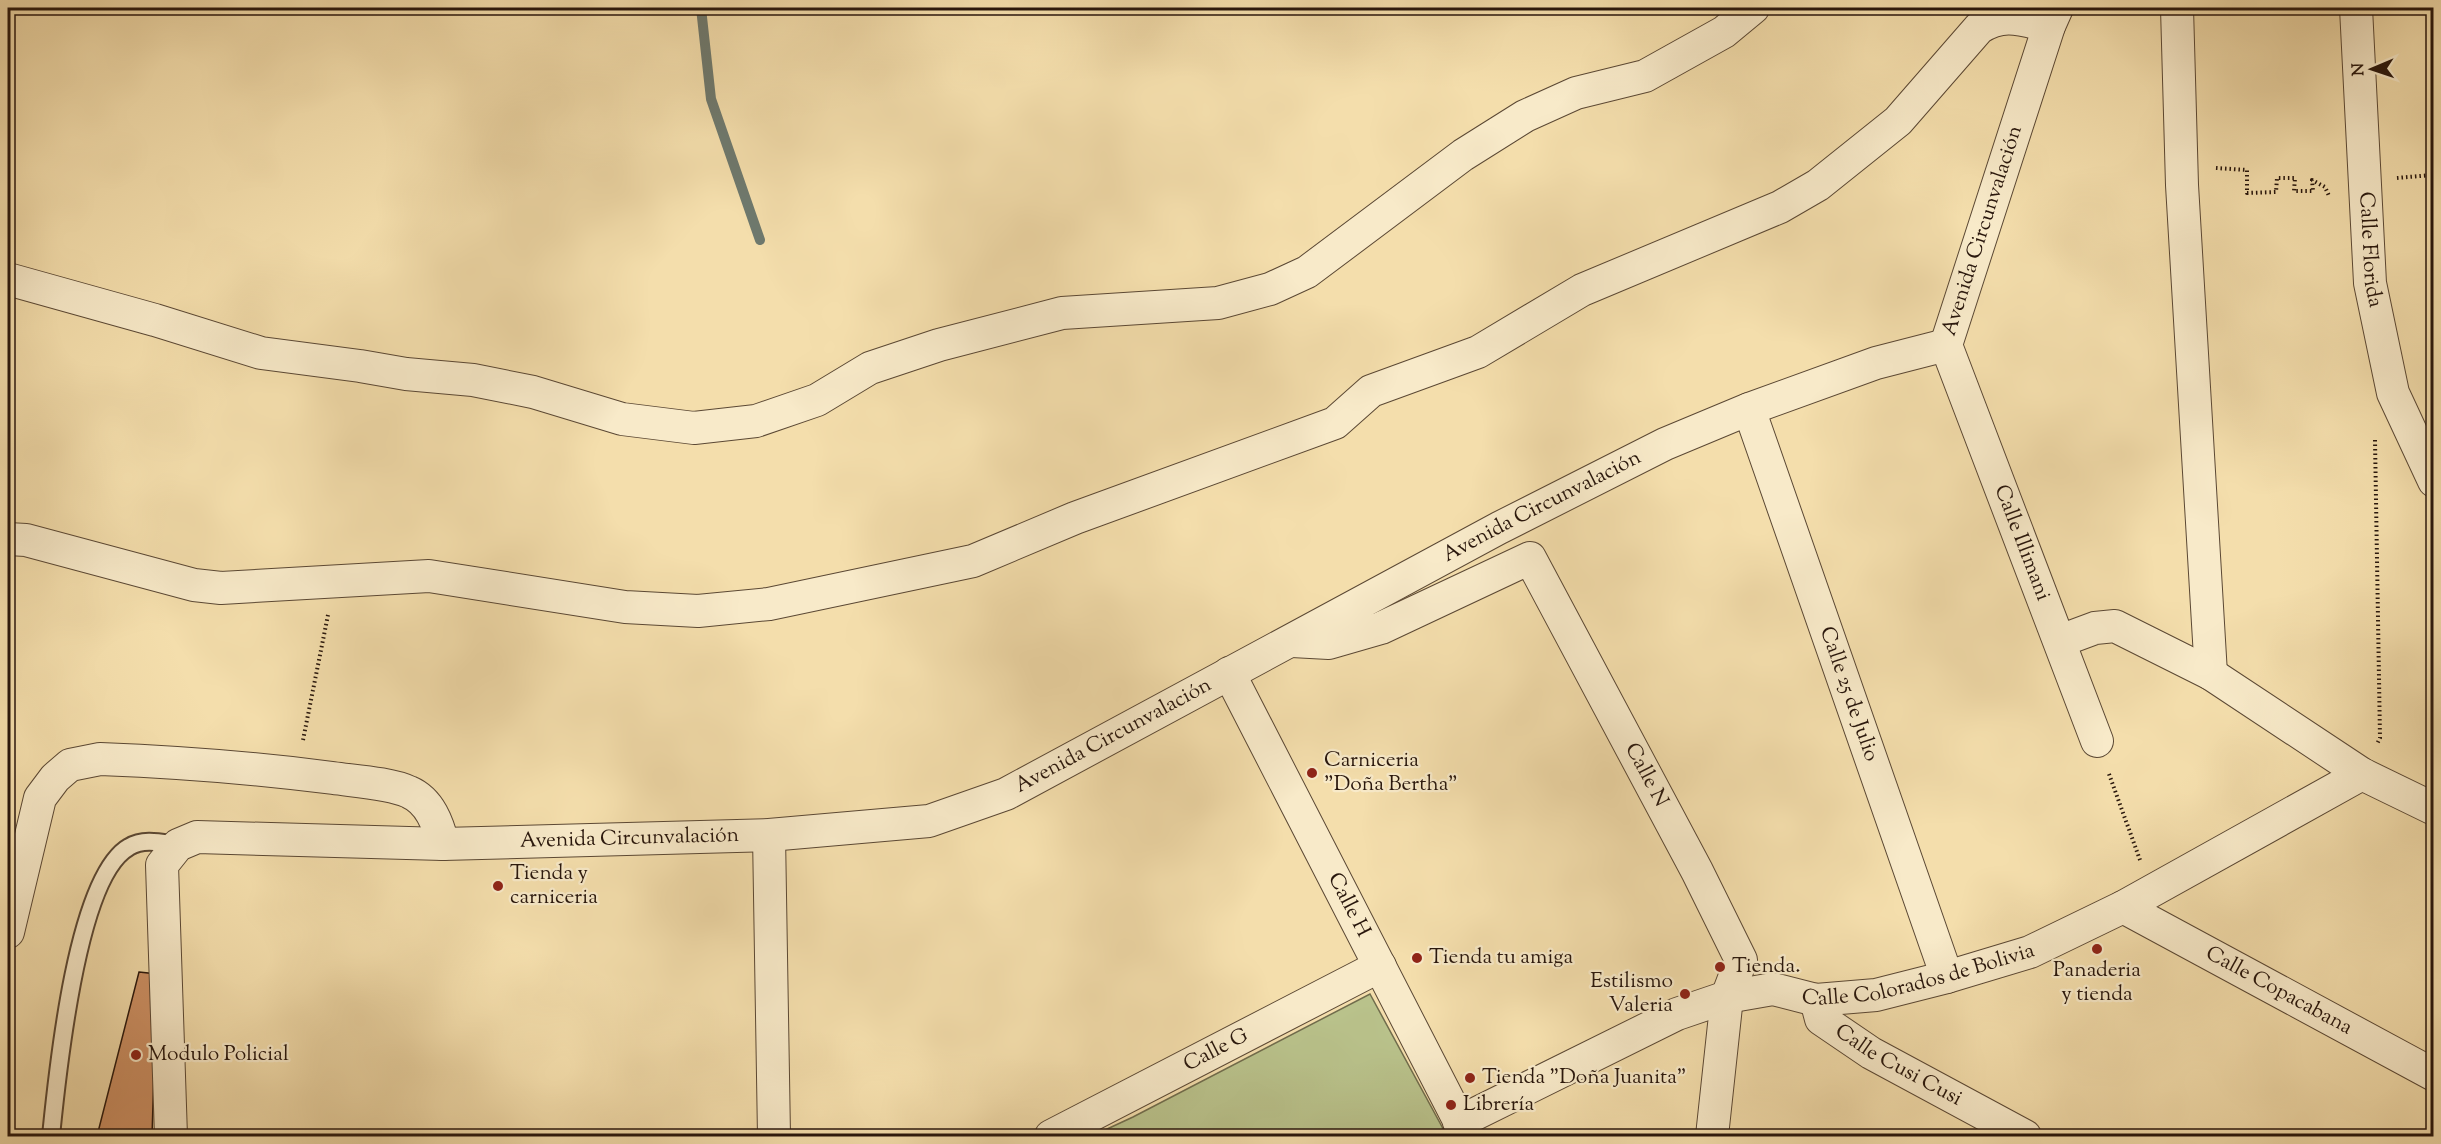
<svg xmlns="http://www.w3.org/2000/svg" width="2441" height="1144" font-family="'Sorts Mill Goudy',serif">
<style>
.green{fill:#b9c28b;stroke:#706c4c;stroke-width:1.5}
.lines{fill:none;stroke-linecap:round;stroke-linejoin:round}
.stream{stroke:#6e796e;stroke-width:10}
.building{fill:#ce9165;stroke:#28160c;stroke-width:1.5}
.service-casing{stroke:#5b4834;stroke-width:20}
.minor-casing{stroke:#5b4834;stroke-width:34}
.path{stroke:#28160c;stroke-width:4;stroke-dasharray:1.5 3;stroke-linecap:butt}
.service{stroke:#f8eac9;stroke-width:16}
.minor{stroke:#f8eac9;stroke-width:32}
.poi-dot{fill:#8f2418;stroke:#f8eac9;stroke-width:2}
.labels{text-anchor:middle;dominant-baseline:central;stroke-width:4.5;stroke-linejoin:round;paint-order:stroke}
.street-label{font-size:21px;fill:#28160c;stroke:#f8eac9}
.poi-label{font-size:21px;fill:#28160c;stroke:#f8eac9;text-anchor:start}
</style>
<rect width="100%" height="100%" fill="#f4deac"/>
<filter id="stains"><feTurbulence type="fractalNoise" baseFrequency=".00333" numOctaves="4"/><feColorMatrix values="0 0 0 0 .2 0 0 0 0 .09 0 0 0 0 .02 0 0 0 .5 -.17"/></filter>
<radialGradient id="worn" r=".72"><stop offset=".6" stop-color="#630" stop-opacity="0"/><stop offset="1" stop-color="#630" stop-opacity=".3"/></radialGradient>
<g class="green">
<path d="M 306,8 L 817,8 L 342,12 Z"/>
<path d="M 1370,994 L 1447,1136 L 1092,1136 L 1133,1117 Z"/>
</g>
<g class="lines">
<path class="stream" d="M 701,8 L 711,99 L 760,240"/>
</g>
<path class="building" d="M 139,972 L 157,974 L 152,1136 L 97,1136 Z"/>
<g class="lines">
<defs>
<path id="service" d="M 51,1136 C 57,1077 76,877 129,847 C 144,838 162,843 178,845"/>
<g id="minor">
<path d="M 2177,8 L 2182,185 L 2211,674"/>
<path id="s1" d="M 2356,8 L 2370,283 L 2393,393 L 2434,481"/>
<path d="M 8,279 L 155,320 L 261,353 L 360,366 L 406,374 L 473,380 L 533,392 L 622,419 L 694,428 L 756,421 L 817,400 L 870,368 L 939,345 L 1062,313 L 1218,303 L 1270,289 L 1307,272 L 1463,155 L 1525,116 L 1576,93 L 1645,76 L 1724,32 L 1753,8"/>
<path id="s2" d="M 1946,345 L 2097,741"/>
<path id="s3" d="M 1946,345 L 2049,26 L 2057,8"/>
<path id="s4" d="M 1749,409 L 1947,977"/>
<path d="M 8,539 L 26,540 L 194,585 L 221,588 L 429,576 L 625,607 L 698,611 L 769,604 L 973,561 L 1075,518 L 1335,423 L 1371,391 L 1478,352 L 1582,290 L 1780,207 L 1818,185 L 1898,121 L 1979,28 C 2005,12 2021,20 2049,26"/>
<path id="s5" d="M 1292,641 L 1329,643 L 1381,628 L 1530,558 L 1697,871 L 1741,960 L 1727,997 L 1712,1136"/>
<path d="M 2060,641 L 2095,628 L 2115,626 L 2211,674 L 2362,774 L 2434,809"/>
<path id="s6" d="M 1229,673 L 1467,1136"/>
<path d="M 769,835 L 774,1136"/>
<path id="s7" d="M 2123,907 L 2434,1075"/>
<path d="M 8,932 L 40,798 L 55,778 L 70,765 L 100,759 C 177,762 256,768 333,778 C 354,781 390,783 409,792 C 430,801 438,824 443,844"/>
<path id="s8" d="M 1816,1000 L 1821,1019 L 1871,1053 L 2025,1136"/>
<path id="s9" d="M 1459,1122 L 1677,1014 L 1727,997 L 1773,989 L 1816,1000 L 1876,995 L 1947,977 L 2030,952 L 2123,907 L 2362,774"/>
<path id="s10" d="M 171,1136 L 162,865 L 178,845 L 197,837 L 443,844 L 769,835 L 929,821 L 1006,794 L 1499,528 L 1665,444 L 1749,409 L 1876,363 L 1946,345"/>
<path id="s11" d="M 1051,1136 L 1380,966"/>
</g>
</defs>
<use href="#service" class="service-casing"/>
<use href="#minor" class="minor-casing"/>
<g class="path">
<path d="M 2216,168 L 2247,170 L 2247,193 L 2276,192 L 2277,178 L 2295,178 L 2294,191 L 2313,191 L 2312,180 L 2325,187 L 2329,196"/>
<path d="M 2397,178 L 2432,175 L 2430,196 L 2434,196"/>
<path d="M 2375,440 L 2380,738 L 2377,744"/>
<path d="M 303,740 L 328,615"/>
<path d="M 2109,774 L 2140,860"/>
</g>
<use href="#service" class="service"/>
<use href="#minor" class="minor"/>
</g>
<g class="poi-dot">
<circle cx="1312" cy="773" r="6"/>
<circle cx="498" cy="886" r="6"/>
<circle cx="2097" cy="949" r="6"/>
<circle cx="1417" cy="958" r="6"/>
<circle cx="1720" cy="967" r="6"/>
<circle cx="1685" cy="994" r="6"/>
<circle cx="136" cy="1055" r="6"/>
<circle cx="1470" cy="1078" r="6"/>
<circle cx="1451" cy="1105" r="6"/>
</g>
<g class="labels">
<g class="street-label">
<text stroke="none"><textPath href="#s3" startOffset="120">Avenida Circunvalación</textPath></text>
<text stroke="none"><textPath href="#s1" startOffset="242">Calle Florida</textPath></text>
<text stroke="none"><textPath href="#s10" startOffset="1740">Avenida Circunvalación</textPath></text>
<text stroke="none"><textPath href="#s2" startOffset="212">Calle Illimani</textPath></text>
<text stroke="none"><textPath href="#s4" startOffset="302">Calle 25 de Julio</textPath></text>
<text stroke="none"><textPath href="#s10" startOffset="1254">Avenida Circunvalación</textPath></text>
<text stroke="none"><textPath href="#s5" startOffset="502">Calle N</textPath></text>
<text stroke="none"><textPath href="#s10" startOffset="750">Avenida Circunvalación</textPath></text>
<text stroke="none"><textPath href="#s6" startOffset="261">Calle H</textPath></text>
<text stroke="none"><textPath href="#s9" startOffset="492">Calle Colorados de Bolivia</textPath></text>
<text stroke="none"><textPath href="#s7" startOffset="177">Calle Copacabana</textPath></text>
<text stroke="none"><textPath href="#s11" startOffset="186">Calle G</textPath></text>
<text stroke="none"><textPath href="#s8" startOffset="110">Calle Cusi Cusi</textPath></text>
</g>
<g class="poi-label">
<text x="1324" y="761">Carniceria<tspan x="1324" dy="24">"Doña Bertha"</tspan></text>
<text x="510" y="874">Tienda y<tspan x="510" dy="24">carniceria</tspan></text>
<text x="1429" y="958">Tienda tu amiga</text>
<text x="1732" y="967">Tienda.</text>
<text x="2097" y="971" text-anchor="middle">Panaderia<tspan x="2097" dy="24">y tienda</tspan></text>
<text x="1673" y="982" text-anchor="end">Estilismo<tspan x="1673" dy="24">Valeria</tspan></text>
<text x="148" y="1055">Modulo Policial</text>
<text x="1482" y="1078">Tienda "Doña Juanita"</text>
<text x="1463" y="1105">Librería</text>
</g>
</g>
<rect width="2441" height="1144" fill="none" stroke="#f4deac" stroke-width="30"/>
<rect x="9" y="9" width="2423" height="1126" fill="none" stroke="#28160c" stroke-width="3"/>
<rect x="15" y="15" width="2411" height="1114" fill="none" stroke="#28160c" stroke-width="1.5"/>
<g transform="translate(2372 69) rotate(268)" stroke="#f8eac9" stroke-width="4.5" paint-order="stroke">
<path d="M0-4.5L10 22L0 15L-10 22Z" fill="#28160c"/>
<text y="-9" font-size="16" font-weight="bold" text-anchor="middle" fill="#28160c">N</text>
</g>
<rect width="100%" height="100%" filter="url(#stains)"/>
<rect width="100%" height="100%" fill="url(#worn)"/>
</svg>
